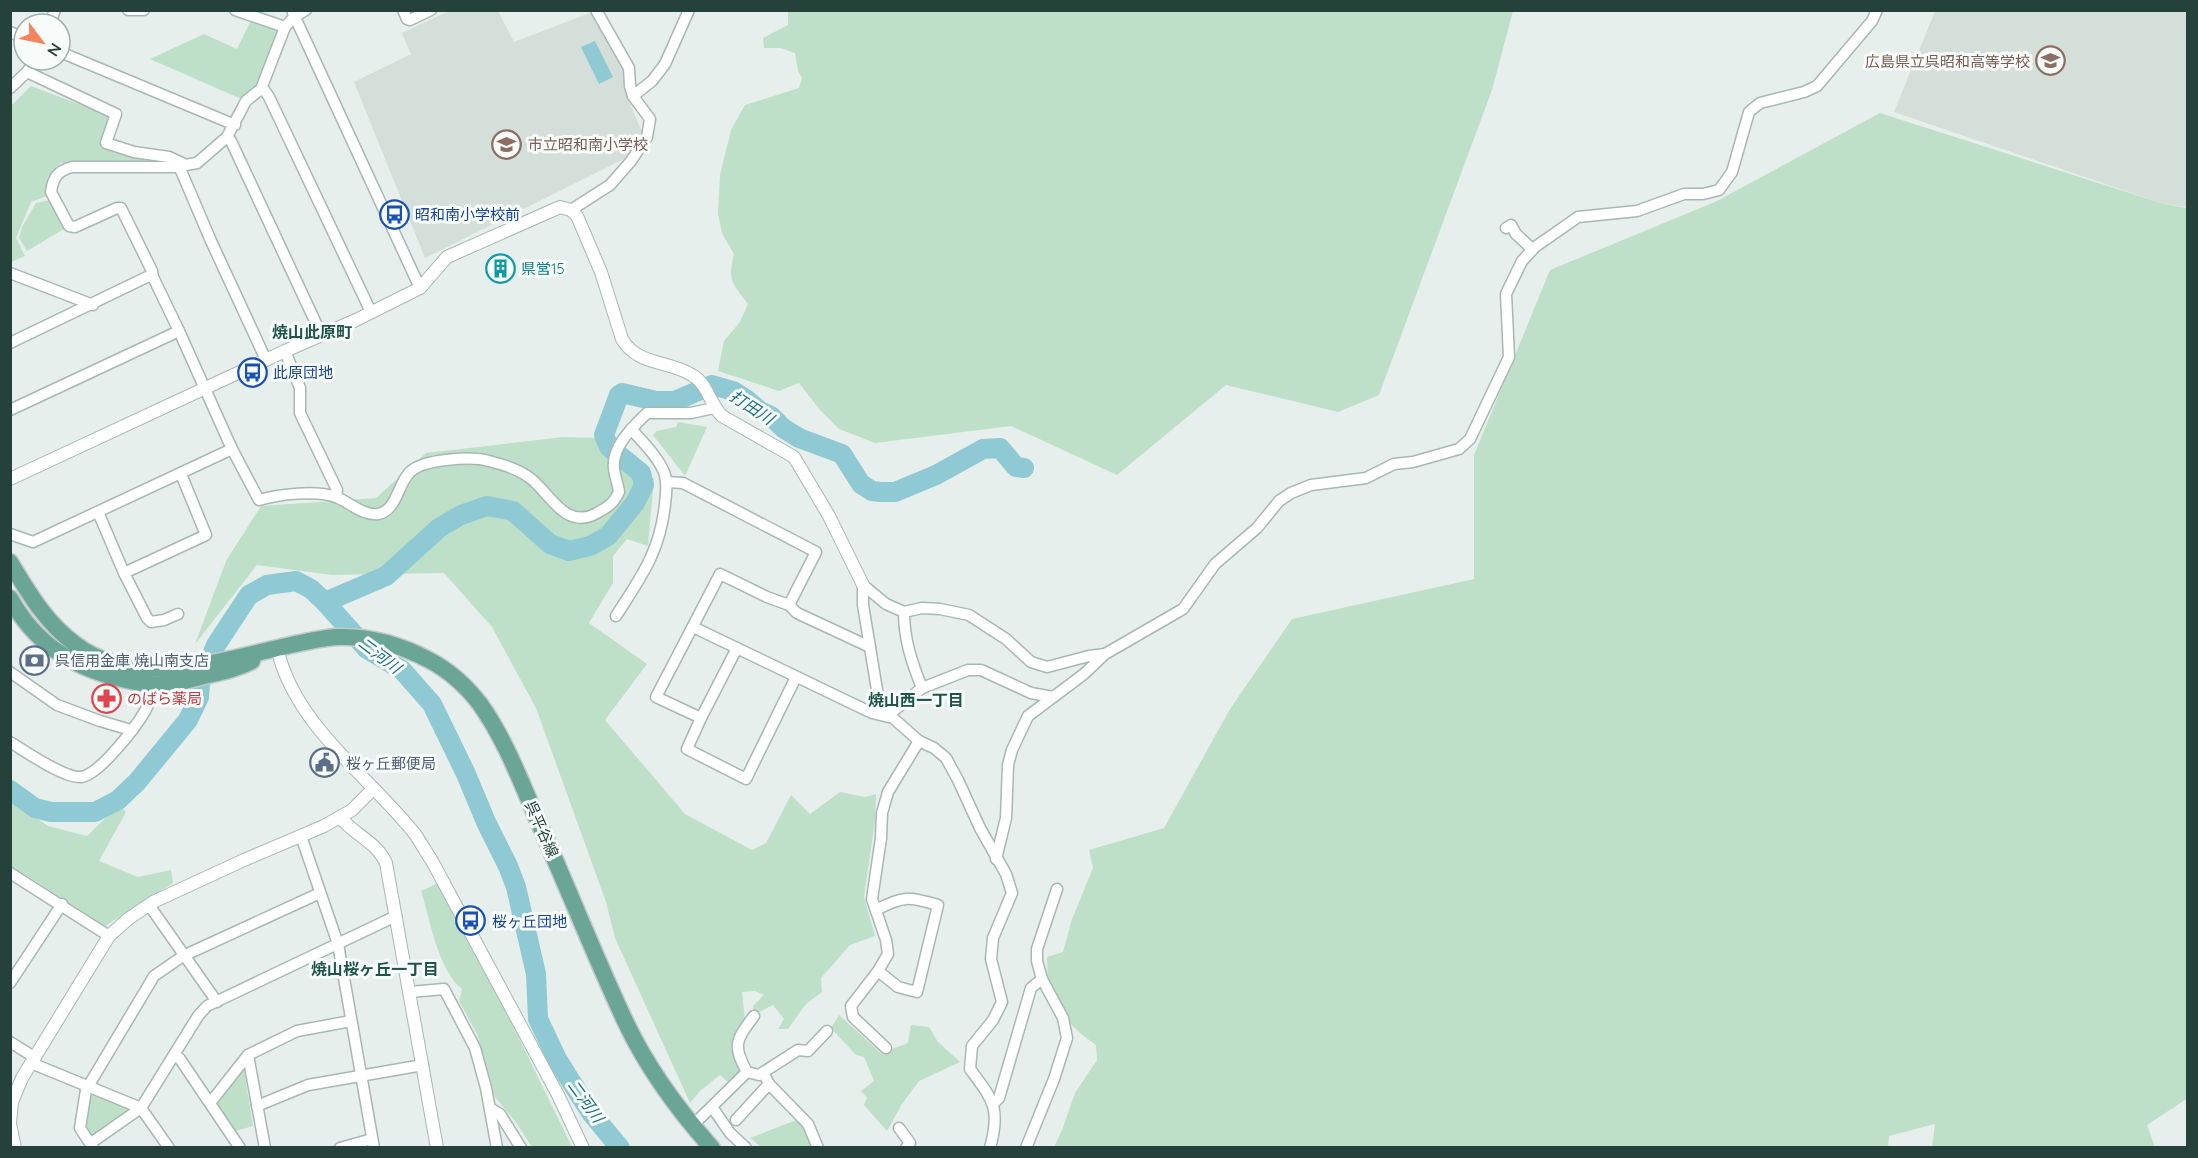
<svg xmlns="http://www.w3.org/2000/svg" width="2198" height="1158" font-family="Quicksand,'Noto Sans JP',sans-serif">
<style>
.built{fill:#d4dfda}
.green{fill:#bfe0c8}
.water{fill:#8ec9d4}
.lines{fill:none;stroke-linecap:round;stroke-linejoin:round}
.river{stroke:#8ec9d4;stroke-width:20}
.minor-casing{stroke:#a8b8b2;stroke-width:13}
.tertiary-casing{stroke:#a8b8b2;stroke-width:14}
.primary-casing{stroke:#c2cac8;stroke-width:19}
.minor{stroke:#fff;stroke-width:10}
.tertiary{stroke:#fff;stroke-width:12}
.primary{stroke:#6aa596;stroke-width:16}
.labels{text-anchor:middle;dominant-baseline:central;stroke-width:6;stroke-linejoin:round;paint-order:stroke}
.education-label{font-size:15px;fill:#785e54;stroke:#f7fbf9;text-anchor:end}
.transit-label{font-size:15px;fill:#164399;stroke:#f7fbf9;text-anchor:start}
.culture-label{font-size:15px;fill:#0d838f;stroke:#f7fbf9;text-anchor:start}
.service-label{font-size:15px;fill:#4e5e75;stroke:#f7fbf9;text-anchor:start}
.health-label{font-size:15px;fill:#be3a42;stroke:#f7fbf9;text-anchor:start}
.street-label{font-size:15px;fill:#24423a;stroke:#f7fbf9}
.neighbourhood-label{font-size:16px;font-weight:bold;fill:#1f5548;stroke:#f7fbf9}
.water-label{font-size:16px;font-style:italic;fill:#1c6f80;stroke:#f7fbf9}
</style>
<rect width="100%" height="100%" fill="#e6efeb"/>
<g class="built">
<path d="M 449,11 L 498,11 L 514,42 L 595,11 L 600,11 L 605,36 L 625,69 L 629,101 L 642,132 L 628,157 L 425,258 L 354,82 L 411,54 L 402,33 Z"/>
<path d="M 1935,11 L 2187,11 L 2187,207 L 2164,204 L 1894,112 Z"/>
</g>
<g class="green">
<path d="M 788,11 L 788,10 L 1513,11 L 1492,90 L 1379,395 L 1338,412 L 1226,385 L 1117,475 L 1011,426 L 875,443 L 839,429 L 820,410 L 799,383 L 779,391 L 718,371 L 724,341 L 740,322 L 748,304 C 732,282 727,282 734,254 L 722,233 L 718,214 L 720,175 L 731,130 L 745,105 L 799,88 L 802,78 L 798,71 L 795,53 L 780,48 L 764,48 L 763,38 L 788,25 Z"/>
<path d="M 253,16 L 285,27 L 264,77 L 246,101 L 150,59 L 204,34 L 237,49 Z"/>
<path d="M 31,86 L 113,117 L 102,142 L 173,161 L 173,165 L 61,163 C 51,171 45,183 47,196 L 31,202 L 16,238 L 25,256 L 11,262 L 11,106 Z"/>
<path d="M 1880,113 L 2164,204 L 2187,208 L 2188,1098 L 2147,1125 L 2155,1147 L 1932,1147 L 1935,1124 L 1889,1136 L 1888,1148 L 1054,1147 L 1062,1130 L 1075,1093 L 1097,1060 L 1096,1045 L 1081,1034 L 1070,1023 L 1048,981 L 1047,957 L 1063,952 L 1072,919 L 1093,868 L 1089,850 L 1164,828 L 1230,709 L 1292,619 L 1474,579 L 1474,455 L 1550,270 L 1715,202 Z"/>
<path d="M 54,199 L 69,226 L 27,251 L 19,238 L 22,227 L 36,203 Z"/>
<path d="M 678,422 L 707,427 L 685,476 L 653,435 L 657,431 L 676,427 Z"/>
<path d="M 563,437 L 600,438 L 654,479 L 648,546 L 627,539 L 613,556 L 613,583 L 589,623 L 647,664 L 605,720 L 685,814 L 752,850 L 766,843 L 791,795 L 810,814 L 840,792 L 865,797 L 876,794 L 875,821 L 864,897 L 875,936 L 850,945 L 821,978 L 822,992 L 806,1004 L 788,1029 L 778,1029 L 784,1019 L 773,1005 L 755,1014 L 753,1006 L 764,995 L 755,991 L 742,992 L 745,1021 L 732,1041 L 734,1054 L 743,1073 L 730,1084 L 720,1075 L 701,1090 L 690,1103 L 615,938 L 606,902 L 536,708 L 492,627 L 444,573 L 332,575 L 257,565 L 195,644 L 226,561 L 261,506 L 376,498 L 426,453 Z"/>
<path d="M 10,799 L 48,826 L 87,836 L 119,805 L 126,812 L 99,861 L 138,877 L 171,870 L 173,883 L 105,926 L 26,875 L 11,868 Z"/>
<path d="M 438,883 L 513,1026 L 572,1147 L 532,1147 L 515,1121 L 495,1097 L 477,1034 L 459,1001 L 462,989 C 438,970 430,919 421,891 Z"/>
<path d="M 839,1015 L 881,1053 L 908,1043 L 911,1025 L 929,1027 L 938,1042 L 960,1062 L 919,1081 L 902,1104 L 887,1131 L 864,1105 L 867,1098 L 861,1091 L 874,1081 L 864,1057 L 856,1055 L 831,1028 Z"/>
<path d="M 244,1070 L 253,1126 L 236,1131 L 216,1104 Z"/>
<path d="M 90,1090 L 134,1108 L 91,1137 L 83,1127 Z"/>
<path d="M 799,1119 L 813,1147 L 761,1147 L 750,1138 Z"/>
</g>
<path class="water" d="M 595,41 L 613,77 L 599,84 L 581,47 Z"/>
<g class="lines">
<g class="river">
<path d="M 325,602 L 386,576 L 439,528 L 461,515 L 487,506 L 513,511 L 550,544 L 569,551 L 590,546 L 608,536 L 635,503 L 644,485 L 641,473 L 609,447 L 604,435 L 619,395 L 622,393 L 656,401 L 675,401 L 712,385 L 733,391 L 747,400 L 760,411 L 771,416 L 783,428 L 799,438 L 842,454 L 861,484 L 872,491 L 880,492 L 895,492 L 936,475 L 983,449 L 1000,448 L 1016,467 L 1024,468"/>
<path d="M 10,790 L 35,808 L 51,812 L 95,812 L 118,800 L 137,782 L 188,720 L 199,697 L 200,684 L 216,645 L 249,595 L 267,585 L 296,581 L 311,589 L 325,602 L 367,649 L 402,670 L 432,704 L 466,774 L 486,822 L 508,866 L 516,887 L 536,974 L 538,1019 L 557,1059 L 570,1080 L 592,1114 L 620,1148"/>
</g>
<defs>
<g id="minor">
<path d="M 128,10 L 144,10"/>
<path d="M 235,10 L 285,27"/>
<path d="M 306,10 L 294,17 L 285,27 L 261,89 L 246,101 L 227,137 L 197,163 L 174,167 L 72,167 C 57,171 53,178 51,192 L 69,226 L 75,227 L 117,208 L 121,208 L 152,271 L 153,277 L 179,331 L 232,449 L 259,500 C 280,494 316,490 336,497 C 349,502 363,516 378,514 C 397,511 398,483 410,472 C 423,459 472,456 489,461 C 501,464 517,469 527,476 C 548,488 563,532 597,513 C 608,507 614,503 619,492 C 618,484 615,477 614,469 C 611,447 633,427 647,413 L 691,413 L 714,408"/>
<path d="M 403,10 L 407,19 L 410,20 L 431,10"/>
<path d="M 293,13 L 420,288"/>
<path d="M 50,24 L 55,10"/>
<path d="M 10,32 L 24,38"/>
<path d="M 60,52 L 235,125"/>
<path d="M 27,72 L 116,114 L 106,143 L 134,152 L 169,157 L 186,165"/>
<path d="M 10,88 L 27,72 L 35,60"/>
<path d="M 261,89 L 265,91 L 269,97 L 371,312"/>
<path d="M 633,96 L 652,81 L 665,64 L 689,10"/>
<path d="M 227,137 L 231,141 L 321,334"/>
<path d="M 179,166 L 211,241 L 266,360"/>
<path d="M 571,210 L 610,185 L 631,161 L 647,137 L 650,119 L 633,96 L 630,86 L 629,68 L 596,10"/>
<path d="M 1506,228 L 1511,225 L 1516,234 L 1532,249"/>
<path d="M 10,273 L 93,305"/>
<path d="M 10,343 L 149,276 L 153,277"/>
<path d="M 285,351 L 300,388 L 300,413 L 337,490 L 336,497"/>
<path d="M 10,410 L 179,331"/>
<path d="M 667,482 L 683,483 L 816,552 L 789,605"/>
<path d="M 98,512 L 124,573 L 147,618 L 151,622 L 164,620 L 178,614"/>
<path d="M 10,534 L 33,542 L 232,449"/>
<path d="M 124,573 L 206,535 L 181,474"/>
<path d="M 863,585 L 886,604 L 904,612 L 922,608 L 940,609 L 969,615 L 1006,639 L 1031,662 L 1047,667 L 1089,656 L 1105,654"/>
<path d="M 863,585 L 863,605 L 881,714"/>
<path d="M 904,612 C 904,640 912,663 922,688"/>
<path d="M 616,616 C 641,577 660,552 665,504 C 666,494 668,482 664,472 C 657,456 643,442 631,429"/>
<path d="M 693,627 L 872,713 L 893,718 L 919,741 L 934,748 L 946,758 L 958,780 L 980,828 L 1006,874 L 1012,893 L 993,938 L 991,959 L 1002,1002 L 993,1020 L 972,1046 L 970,1069 C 993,1100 1001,1108 990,1148"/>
<path d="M 10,672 L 57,705 L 100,721 L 131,730"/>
<path d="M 796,677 L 746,779 L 687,749 L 701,718 L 656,697 L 720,574 L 767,597 L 789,605 L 797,613 L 870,647"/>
<path d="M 887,716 L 922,688 L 968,670 L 981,670 L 1031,693 L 1053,697"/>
<path d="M 701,718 L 737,648"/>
<path d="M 10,742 C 25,751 65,779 81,777 C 99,775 136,727 145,711 C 150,703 151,693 152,684"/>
<path d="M 301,836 L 338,944 L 374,1148"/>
<path d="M 996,859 L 1006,818 L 1008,765 L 1012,750 L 1028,716 L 1084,674 L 1105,654 L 1183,609 L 1215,564 L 1257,528 L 1279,501 L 1291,493 L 1311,485 L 1366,478 L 1394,464 L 1413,462 L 1459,449 L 1470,439 L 1509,357 L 1506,294 L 1522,261 L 1535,247 L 1578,217 L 1637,211 L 1684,194 L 1703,194 L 1719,190 L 1732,172 L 1749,112 L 1760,103 L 1804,92 L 1817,86 L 1872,21 L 1877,10"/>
<path d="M 10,873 L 109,936"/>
<path d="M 149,905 L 217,1002"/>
<path d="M 876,910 C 904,895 909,897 938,905 L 917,992 L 898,987 L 878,971"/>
<path d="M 10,983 L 62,904"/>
<path d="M 410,992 L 444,989 L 475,1048 L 486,1088 L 497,1148"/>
<path d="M 754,1016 C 736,1040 732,1045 747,1072 L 759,1075 L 798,1050 L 808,1051 L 827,1031"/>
<path d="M 10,1042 L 34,1057"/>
<path d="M 886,1048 L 853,1017 L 851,1006 L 878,971 L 888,954 L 886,940 L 872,899 L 881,838 L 882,813 L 888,792 L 919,741"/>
<path d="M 174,1055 L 180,1059 L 240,1148"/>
<path d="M 248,1055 L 265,1148"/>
<path d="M 31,1063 L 141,1108 L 91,1143"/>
<path d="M 769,1084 L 808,1124 L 818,1148"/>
<path d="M 210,1103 L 248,1055 L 297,1031 L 351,1021"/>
<path d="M 994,1103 L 999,1098 L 1031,988 L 1042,979"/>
<path d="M 257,1106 L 308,1085 L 423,1065"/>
<path d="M 712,1107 L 730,1133 L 746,1148"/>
<path d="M 490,1108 L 500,1114 L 521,1148"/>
<path d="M 736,1120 L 769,1084 L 766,1078"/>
<path d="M 692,1126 L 747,1072"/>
<path d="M 899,1128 L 910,1143 L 906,1148"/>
<path d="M 93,1148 L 80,1128 L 86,1090 L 154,976 L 183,956 L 320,893"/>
<path d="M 169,1148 L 141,1108 L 198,1016 L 207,1006 L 396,916"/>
<path d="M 340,1148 L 372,1139"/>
<path d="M 1026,1148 L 1054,1079 L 1067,1038 L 1063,1018 L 1042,979 L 1037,961 L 1037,949 L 1057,889"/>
</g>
<g id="tertiary">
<path d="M 10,479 L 285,351 L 356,320 L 420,288 L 447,257 L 560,207 L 571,210 L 577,216 L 601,272 L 622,339 C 638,366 668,360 692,375 C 708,384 709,403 722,416 L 794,457 L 829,516 L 863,585"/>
<path d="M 277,648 C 295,726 367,774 415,834 C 421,843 426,852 432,861 L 558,1095 L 583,1148"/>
<path d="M 340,817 C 354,835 377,842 386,863 L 437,1148"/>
<path d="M 10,1123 L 12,1102 L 22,1078 L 109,936 L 128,919 L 153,902 L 244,860 L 324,826 L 352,810 L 373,789"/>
<path d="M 10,1124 L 15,1148"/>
</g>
<g id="primary">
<path d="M 10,562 C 28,592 46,623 75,644 C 133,689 217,662 282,647 C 300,643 319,638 338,637 C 370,636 401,645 429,660 C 448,670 467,687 480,704 C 505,739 521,782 538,821 C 568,888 595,957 626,1023 C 648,1069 678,1110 712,1148"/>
<path d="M 10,598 C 34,642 70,666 118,678 C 135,682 151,686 168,684 C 180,683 192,679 204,676 C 221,672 237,669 252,661"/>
</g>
</defs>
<use href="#minor" class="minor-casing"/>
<use href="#tertiary" class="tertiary-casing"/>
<use href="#primary" class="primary-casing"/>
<use href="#minor" class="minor"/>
<use href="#tertiary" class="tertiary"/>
<use href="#primary" class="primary"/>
</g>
<defs>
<symbol id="school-ring" viewBox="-11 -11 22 22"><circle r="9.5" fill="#f7fbf9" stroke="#8d6e63" stroke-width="1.5"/><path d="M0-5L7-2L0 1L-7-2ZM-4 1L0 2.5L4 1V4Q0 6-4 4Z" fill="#8d6e63"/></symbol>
<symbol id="bus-ring" viewBox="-11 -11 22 22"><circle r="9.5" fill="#f7fbf9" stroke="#1a4fb4" stroke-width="1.5"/><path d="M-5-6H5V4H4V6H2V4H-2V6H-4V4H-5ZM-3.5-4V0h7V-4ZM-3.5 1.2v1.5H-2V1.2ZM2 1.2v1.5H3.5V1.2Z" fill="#1a4fb4"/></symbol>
<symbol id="building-ring" viewBox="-11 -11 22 22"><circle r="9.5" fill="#f7fbf9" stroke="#0f9aa8" stroke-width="1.5"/><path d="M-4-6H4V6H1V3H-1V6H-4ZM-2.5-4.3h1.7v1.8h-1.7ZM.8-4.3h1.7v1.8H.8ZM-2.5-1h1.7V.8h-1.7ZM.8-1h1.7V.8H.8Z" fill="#0f9aa8"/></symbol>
<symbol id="bank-ring" viewBox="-11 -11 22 22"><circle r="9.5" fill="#f7fbf9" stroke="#5c6f8a" stroke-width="1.5"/><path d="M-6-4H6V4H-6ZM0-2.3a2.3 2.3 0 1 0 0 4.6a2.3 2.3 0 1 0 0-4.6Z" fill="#5c6f8a"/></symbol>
<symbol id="pharmacy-ring" viewBox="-11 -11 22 22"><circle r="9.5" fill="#f7fbf9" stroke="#e0444e" stroke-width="1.5"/><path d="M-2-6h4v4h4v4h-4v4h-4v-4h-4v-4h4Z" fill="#e0444e"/></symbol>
<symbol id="civic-ring" viewBox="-11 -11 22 22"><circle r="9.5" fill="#f7fbf9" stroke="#5c6f8a" stroke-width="1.5"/><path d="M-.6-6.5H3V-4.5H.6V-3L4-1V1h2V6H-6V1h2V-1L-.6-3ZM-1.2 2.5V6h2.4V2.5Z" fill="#5c6f8a"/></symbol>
</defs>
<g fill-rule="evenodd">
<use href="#school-ring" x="2034" y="44" width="33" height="33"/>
<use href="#school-ring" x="490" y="128" width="33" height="33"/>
<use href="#bus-ring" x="378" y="198" width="33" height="33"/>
<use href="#building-ring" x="484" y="252" width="33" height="33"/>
<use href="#bus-ring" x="236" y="356" width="33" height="33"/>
<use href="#bank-ring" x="18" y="644" width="33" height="33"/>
<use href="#pharmacy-ring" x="90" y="682" width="33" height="33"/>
<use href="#civic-ring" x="308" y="746" width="33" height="33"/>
<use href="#bus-ring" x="454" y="904" width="33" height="33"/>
</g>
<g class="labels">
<g class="education-label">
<text x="2030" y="61">広島県立呉昭和高等学校</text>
<text x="528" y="144" text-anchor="start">市立昭和南小学校</text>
</g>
<g class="transit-label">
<text x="415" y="214">昭和南小学校前</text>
<text x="273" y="372">此原団地</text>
<text x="492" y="921">桜ヶ丘団地</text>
</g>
<g class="culture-label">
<text x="521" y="268">県営15</text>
</g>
<g class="service-label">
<text x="55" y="660">呉信用金庫 焼山南支店</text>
<text x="346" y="763">桜ヶ丘郵便局</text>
</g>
<g class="health-label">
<text x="127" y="698">のばら薬局</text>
</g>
<g class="street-label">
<text transform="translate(542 829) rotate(66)">呉平谷線</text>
</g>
<g class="neighbourhood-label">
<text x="312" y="332">焼山此原町</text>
<text x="916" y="700">焼山西一丁目</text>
<text x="375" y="969">焼山桜ヶ丘一丁目</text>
</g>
<g class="water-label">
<text transform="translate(752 407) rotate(33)">打田川</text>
<text transform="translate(380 655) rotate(37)">二河川</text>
<text transform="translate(586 1101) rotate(54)">二河川</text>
</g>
</g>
<rect width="2198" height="1158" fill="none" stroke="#24423a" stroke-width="24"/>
<g transform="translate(42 42) rotate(122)"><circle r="28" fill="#f7fbf9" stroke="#a3b1ad" stroke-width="1.5"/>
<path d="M0-4.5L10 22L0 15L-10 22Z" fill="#f4845f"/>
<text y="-9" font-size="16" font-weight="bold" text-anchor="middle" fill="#24423a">N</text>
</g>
</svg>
